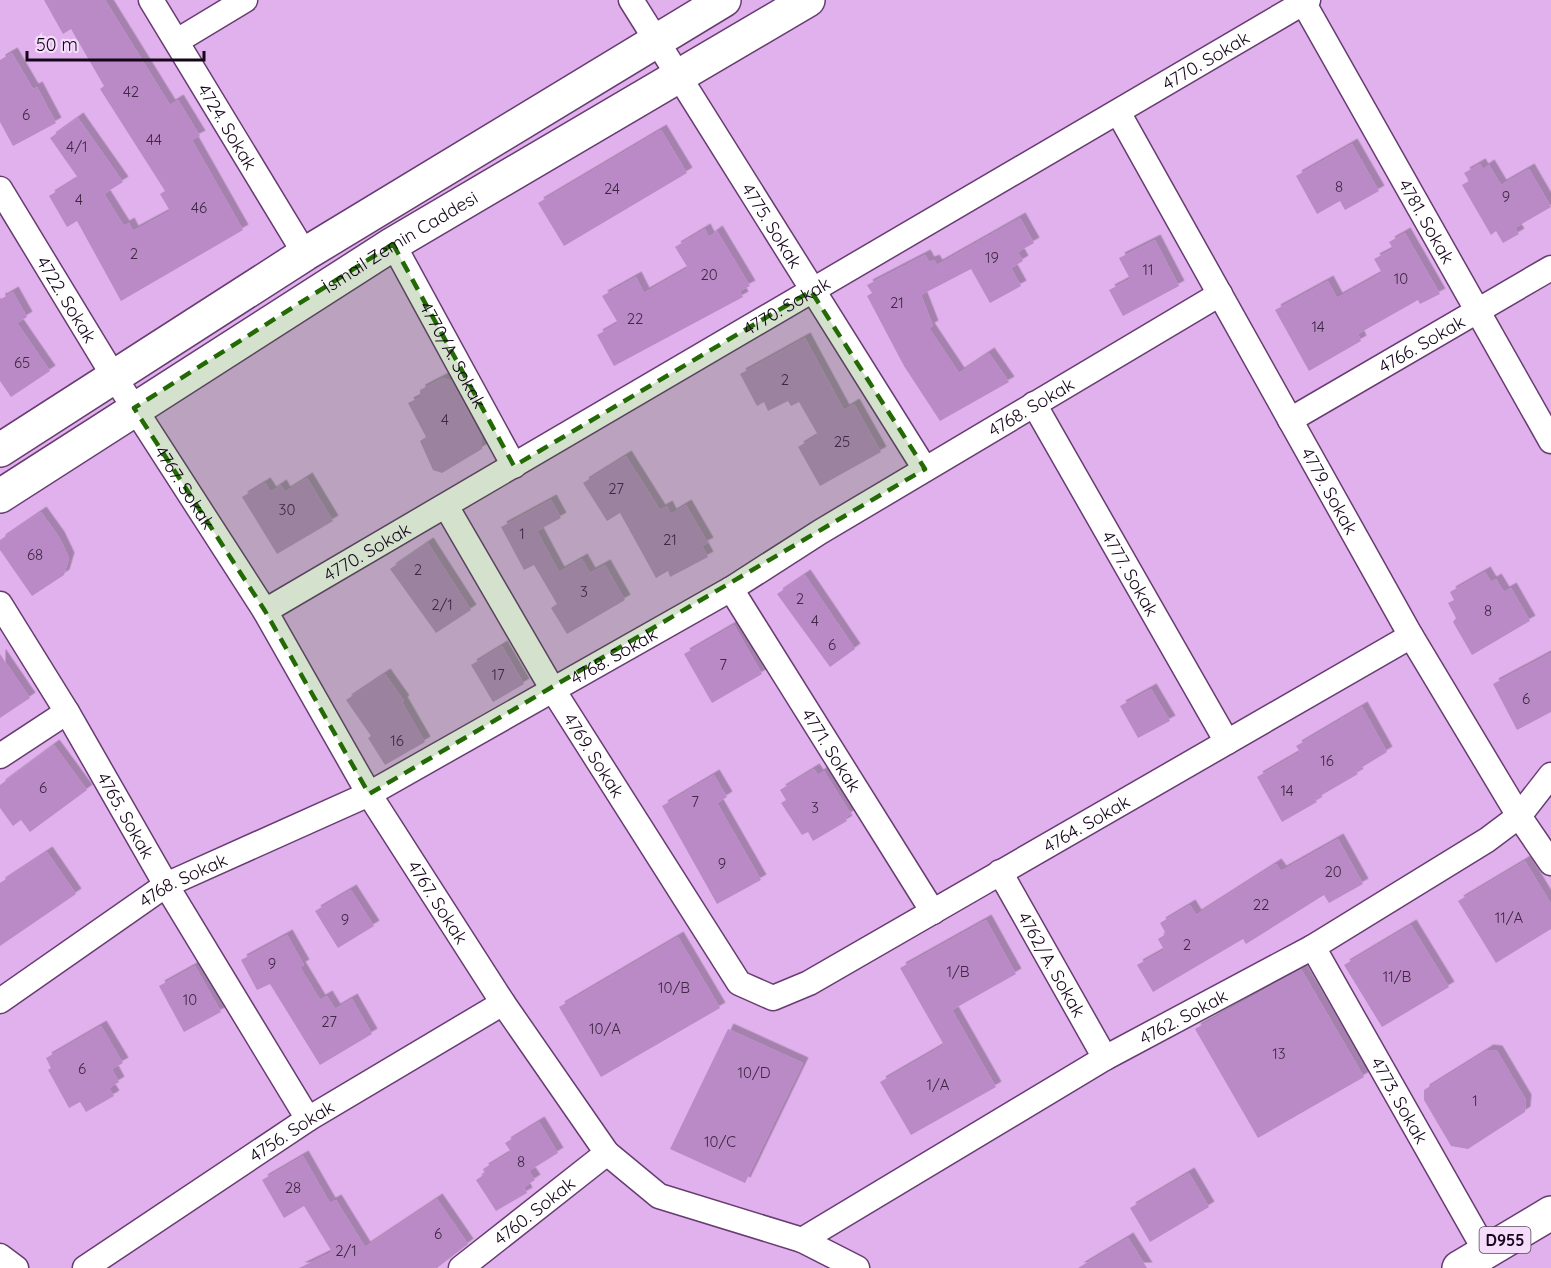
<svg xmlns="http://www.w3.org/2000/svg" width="1551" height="1268" font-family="Quicksand,sans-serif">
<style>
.building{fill:#ba8ac6;filter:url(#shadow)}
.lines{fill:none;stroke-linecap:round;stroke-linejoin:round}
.minor-casing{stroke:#673d71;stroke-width:27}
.secondary-casing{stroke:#673d71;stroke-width:36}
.trunk-casing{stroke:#673d71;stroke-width:36}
.minor{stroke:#fff;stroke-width:24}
.secondary{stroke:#fff;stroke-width:33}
.trunk{stroke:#fff;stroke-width:33}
.marked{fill:#236a04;fill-opacity:0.2;stroke:#236a04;stroke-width:4.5;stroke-dasharray:12 8;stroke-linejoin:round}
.labels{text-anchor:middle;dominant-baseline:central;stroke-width:5;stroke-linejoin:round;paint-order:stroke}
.number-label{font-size:15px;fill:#3f2745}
.shield{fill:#f4dcfa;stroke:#59465d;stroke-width:1.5}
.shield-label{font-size:16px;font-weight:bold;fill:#16061a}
.street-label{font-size:18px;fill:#16061a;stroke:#f4dcfa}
</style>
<defs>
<filter id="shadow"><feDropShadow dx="5.5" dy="-5.5" stdDeviation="0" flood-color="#0004"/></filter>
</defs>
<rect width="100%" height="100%" fill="#e1b1ed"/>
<g class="building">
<path d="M 44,0 L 105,0 L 170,105 L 178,100 L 200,136 L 192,140 L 243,230 L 121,301 L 77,221 L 67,227 L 49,196 L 78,178 L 50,138 L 78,118 L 123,182 L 104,194 L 124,226 L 129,223 L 133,231 L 170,211 L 160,194 L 165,191 L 100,89 L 104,86 L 71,29 L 63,34 Z"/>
<path d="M 12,53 L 33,89 L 37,87 L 56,123 L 13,146 L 0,122 L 0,60 Z"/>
<path d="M 661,130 L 687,173 L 564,246 L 538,203 Z"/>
<path d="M 1352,144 L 1379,191 L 1345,210 L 1340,201 L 1317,214 L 1296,176 Z"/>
<path d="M 1480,164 L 1483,169 L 1489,165 L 1501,185 L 1529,169 L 1551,207 L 1515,228 L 1519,234 L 1503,243 L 1496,231 L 1491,235 L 1462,185 L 1469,181 L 1464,173 Z"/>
<path d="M 1020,218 L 1034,243 L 1018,252 L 1023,261 L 1011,268 L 1021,286 L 990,303 L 971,269 L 921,295 L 933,326 L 929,328 L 959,373 L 989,353 L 1009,382 L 940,421 L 904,366 L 867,296 L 872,293 L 867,285 L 925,255 L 929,262 L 934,260 L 937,265 Z"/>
<path d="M 705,229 L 709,237 L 717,231 L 750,286 L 740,291 L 743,297 L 614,366 L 597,335 L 618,323 L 602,296 L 636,277 L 644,293 L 688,268 L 675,247 Z"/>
<path d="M 1405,233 L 1440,294 L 1420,304 L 1418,300 L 1358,334 L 1361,341 L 1309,371 L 1275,310 L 1328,281 L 1337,298 L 1382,273 L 1374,259 L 1393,249 L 1389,242 Z"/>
<path d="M 1155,240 L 1179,286 L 1123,316 L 1109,290 L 1130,279 L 1119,258 Z"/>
<path d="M 13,292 L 27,317 L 17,323 L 50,371 L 11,397 L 0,381 L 0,297 L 1,299 Z"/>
<path d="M 805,338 L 844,410 L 854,404 L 881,452 L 820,486 L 798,447 L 818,435 L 799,402 L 791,406 L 788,401 L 768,411 L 764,402 L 757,406 L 740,374 Z"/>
<path d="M 443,378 L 452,381 L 482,438 L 482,449 L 442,473 L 433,470 L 420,441 L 426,437 L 408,403 L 420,397 L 420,390 Z"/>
<path d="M 626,456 L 660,510 L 667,506 L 671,514 L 686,505 L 708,543 L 702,546 L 708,557 L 670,577 L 668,571 L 656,578 L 620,513 L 607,521 L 583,483 Z"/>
<path d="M 307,478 L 333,521 L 277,554 L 242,497 L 265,483 L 271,492 L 281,485 L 285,492 Z"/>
<path d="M 551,500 L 561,518 L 537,531 L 559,572 L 582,559 L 590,573 L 605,565 L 625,600 L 567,634 L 551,608 L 557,604 L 534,565 L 524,570 L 501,527 Z"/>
<path d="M 41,512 L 59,537 L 69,558 L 64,575 L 32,596 L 0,550 L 0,540 Z"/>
<path d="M 428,543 L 471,610 L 436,633 L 390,569 Z"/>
<path d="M 1485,572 L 1491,582 L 1496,579 L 1504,592 L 1511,588 L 1530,621 L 1472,655 L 1453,622 L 1456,618 L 1448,603 L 1454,600 L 1450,592 Z"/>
<path d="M 805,575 L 855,649 L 830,667 L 777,594 Z"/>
<path d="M 734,625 L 762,674 L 712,703 L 684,654 Z"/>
<path d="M 502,646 L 524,684 L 493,702 L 471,665 Z"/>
<path d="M 1551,653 L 1551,712 L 1517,730 L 1493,684 Z"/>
<path d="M 0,654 L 30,698 L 0,718 Z"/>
<path d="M 385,674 L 404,701 L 402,702 L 425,742 L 385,765 L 368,738 L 371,736 L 346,700 Z"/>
<path d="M 1151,689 L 1170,721 L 1138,738 L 1120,706 Z"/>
<path d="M 1362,707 L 1387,752 L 1356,771 L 1358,774 L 1315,799 L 1317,802 L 1282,822 L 1257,777 L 1300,752 L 1296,746 Z"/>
<path d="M 54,745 L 87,790 L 30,832 L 21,820 L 13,826 L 0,808 L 0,785 Z"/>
<path d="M 814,769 L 818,775 L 824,771 L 851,814 L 845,818 L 847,821 L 813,841 L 808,832 L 802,835 L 781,803 L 786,800 L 780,790 Z"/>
<path d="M 714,775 L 727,797 L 717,803 L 761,880 L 717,904 L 662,806 Z"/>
<path d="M 1338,839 L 1363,884 L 1329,903 L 1324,895 L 1246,944 L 1243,939 L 1153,992 L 1137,965 L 1164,950 L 1158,939 L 1166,934 L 1160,923 L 1190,905 L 1196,915 L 1276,864 L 1281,871 Z"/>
<path d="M 47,852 L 76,894 L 0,946 L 0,883 Z"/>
<path d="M 1525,861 L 1551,904 L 1551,929 L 1496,963 L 1458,901 Z"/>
<path d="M 351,890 L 374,926 L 338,948 L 315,911 Z"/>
<path d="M 986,920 L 1016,974 L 952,1010 L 996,1087 L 911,1135 L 880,1082 L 944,1045 L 900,968 Z"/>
<path d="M 1411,925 L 1449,987 L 1382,1027 L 1344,965 Z"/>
<path d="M 287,935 L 304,965 L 300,967 L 320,1000 L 327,996 L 335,1009 L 352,999 L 372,1034 L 320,1065 L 270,984 L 257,990 L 241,960 Z"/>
<path d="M 678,937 L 720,1008 L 601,1077 L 559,1007 Z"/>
<path d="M 195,966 L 221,1012 L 184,1032 L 159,986 Z"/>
<path d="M 1301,969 L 1364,1077 L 1258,1138 L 1195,1029 Z"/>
<path d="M 101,1026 L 123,1063 L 112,1069 L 119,1082 L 109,1088 L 114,1096 L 86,1112 L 80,1102 L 69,1108 L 48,1070 L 51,1068 L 46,1058 Z"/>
<path d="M 728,1029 L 803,1063 L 745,1183 L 670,1149 Z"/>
<path d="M 1488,1050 L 1497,1051 L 1526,1100 L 1525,1112 L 1468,1149 L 1451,1146 L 1424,1100 L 1424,1090 Z"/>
<path d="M 539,1122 L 558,1153 L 529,1171 L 535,1180 L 524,1187 L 527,1193 L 496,1211 L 476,1180 L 485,1174 L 483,1169 L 511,1152 L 505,1143 Z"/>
<path d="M 303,1156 L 330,1203 L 336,1200 L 365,1247 L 437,1199 L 468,1244 L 437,1268 L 299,1268 L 332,1252 L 304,1206 L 284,1218 L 262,1180 Z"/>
<path d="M 1189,1173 L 1209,1207 L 1150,1242 L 1130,1208 Z"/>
<path d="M 1128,1238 L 1147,1268 L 1078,1268 Z"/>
</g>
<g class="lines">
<defs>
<g id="minor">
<path id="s1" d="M 151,0 L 305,254"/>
<path id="s2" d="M 631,0 L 925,469"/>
<path id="s3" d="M 1302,0 L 1551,441"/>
<path d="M 177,41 L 245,0"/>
<path id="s4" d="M 1118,112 L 1411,636 L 1519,816 L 1551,863"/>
<path id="s5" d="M 0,189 L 113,375 L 265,611 L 369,794 L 503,1003 L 607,1153 L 659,1196 L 802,1240 L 857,1268"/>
<path id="s6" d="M 393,244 L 514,466"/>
<path id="s7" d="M 1034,404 L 1227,742"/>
<path id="s8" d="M 1290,420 L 1551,268"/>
<path id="s9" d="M 446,506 L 553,690 L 739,983 L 773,998 L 809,983 L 1411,636"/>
<path id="s10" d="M 731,589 L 933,912"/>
<path id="s11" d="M 0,604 L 67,712 L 166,885 L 308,1119"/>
<path id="s12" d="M 265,611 L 1308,0"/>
<path d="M 0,756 L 67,712"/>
<path id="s13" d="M 1000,872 L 1105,1058"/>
<path id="s14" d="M 1313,947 L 1486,1252"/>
<path id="s15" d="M 0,1001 L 166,885 L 369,794 L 731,589 L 820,532 L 1220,294"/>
<path id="s16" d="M 802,1240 L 1105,1058 L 1313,947 L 1487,840 L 1519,816 L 1551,775"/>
<path d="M 0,1256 L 16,1268"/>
<path id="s17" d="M 85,1268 L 308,1119 L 503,1003"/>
<path id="s18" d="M 461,1268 L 607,1153"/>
</g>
<g id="secondary">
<path d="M 0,450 L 305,254 L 724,0"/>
<path id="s19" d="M 0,496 L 393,244 L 808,0"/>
</g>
<path id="trunk" d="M 1459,1268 L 1551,1213"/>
</defs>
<use href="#minor" class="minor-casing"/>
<use href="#secondary" class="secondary-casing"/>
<use href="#trunk" class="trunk-casing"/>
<use href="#minor" class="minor"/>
<use href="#secondary" class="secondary"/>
<use href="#trunk" class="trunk"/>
</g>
<path class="marked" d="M 393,244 L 514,466 L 811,291 L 925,469 L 369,794 L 265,611 L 134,408 Z"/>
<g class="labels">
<g class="number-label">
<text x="131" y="91">42</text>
<text x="26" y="114">6</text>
<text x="154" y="139">44</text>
<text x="77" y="146">4/1</text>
<text x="1339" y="186">8</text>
<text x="612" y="188">24</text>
<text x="1506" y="196">9</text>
<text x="79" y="199">4</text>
<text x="199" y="207">46</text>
<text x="134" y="253">2</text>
<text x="992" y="257">19</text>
<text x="1148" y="269">11</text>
<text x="709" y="274">20</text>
<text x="1401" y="278">10</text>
<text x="897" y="302">21</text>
<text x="635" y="318">22</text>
<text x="1318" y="326">14</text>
<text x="22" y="362">65</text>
<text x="785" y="379">2</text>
<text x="445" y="419">4</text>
<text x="842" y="441">25</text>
<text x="616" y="488">27</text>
<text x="287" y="509">30</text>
<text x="522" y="533">1</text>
<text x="670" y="539">21</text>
<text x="35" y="554">68</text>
<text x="418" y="569">2</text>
<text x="584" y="591">3</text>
<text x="800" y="598">2</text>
<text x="442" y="604">2/1</text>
<text x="1488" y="610">8</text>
<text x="815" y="620">4</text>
<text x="832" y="644">6</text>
<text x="723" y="664">7</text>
<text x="498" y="674">17</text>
<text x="1526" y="698">6</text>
<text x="397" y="740">16</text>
<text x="1327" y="760">16</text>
<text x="43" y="787">6</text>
<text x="1287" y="790">14</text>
<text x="695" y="801">7</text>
<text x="815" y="807">3</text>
<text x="722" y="863">9</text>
<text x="1333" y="871">20</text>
<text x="1261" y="904">22</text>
<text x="1509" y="917">11/A</text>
<text x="345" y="919">9</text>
<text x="1187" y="944">2</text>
<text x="272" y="963">9</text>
<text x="958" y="971">1/B</text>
<text x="1397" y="976">11/B</text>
<text x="674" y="987">10/B</text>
<text x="190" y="999">10</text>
<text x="329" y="1021">27</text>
<text x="605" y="1028">10/A</text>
<text x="1279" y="1053">13</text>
<text x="82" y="1068">6</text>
<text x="754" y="1072">10/D</text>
<text x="938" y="1084">1/A</text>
<text x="1475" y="1100">1</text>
<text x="720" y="1141">10/C</text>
<text x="521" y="1161">8</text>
<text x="293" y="1187">28</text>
<text x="438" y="1233">6</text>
<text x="346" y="1250">2/1</text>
</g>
<rect class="shield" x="1479.5" y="1227" width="51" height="26" rx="4.5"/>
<g class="shield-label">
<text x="1505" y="1240">D955</text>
</g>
<g class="street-label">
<text stroke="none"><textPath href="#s12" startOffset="1090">4770. Sokak</textPath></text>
<text stroke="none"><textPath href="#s1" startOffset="148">4724. Sokak</textPath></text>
<text stroke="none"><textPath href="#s3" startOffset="254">4781. Sokak</textPath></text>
<text stroke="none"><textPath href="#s2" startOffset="266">4775. Sokak</textPath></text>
<text stroke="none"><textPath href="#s19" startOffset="474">İsmail Zemin Caddesi</textPath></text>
<text stroke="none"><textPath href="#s5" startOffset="129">4722. Sokak</textPath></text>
<text stroke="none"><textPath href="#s12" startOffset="604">4770. Sokak</textPath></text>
<text stroke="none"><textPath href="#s8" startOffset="152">4766. Sokak</textPath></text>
<text stroke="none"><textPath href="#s6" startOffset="126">4770/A. Sokak</textPath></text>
<text stroke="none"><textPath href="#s15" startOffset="1192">4768. Sokak</textPath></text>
<text stroke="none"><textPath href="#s5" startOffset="351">4767. Sokak</textPath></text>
<text stroke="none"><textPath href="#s4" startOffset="434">4779. Sokak</textPath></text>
<text stroke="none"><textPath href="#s12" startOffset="118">4770. Sokak</textPath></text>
<text stroke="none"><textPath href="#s7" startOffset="195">4777. Sokak</textPath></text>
<text stroke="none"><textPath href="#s15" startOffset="706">4768. Sokak</textPath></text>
<text stroke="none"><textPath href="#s10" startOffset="190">4771. Sokak</textPath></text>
<text stroke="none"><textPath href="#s9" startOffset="290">4769. Sokak</textPath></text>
<text stroke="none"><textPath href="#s11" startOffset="246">4765. Sokak</textPath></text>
<text stroke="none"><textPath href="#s9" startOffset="956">4764. Sokak</textPath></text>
<text stroke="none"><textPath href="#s15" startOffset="220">4768. Sokak</textPath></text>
<text stroke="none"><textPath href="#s5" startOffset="837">4767. Sokak</textPath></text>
<text stroke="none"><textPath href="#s13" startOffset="106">4762/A. Sokak</textPath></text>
<text stroke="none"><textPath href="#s16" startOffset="442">4762. Sokak</textPath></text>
<text stroke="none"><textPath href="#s14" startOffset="176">4773. Sokak</textPath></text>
<text stroke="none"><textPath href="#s17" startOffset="248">4756. Sokak</textPath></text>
<text stroke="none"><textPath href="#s18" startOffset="93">4760. Sokak</textPath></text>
</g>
</g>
<path d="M27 51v9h177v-9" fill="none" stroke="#16061a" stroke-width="3"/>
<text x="36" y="51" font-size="18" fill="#16061a" stroke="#f4dcfa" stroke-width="4.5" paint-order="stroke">50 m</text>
</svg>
